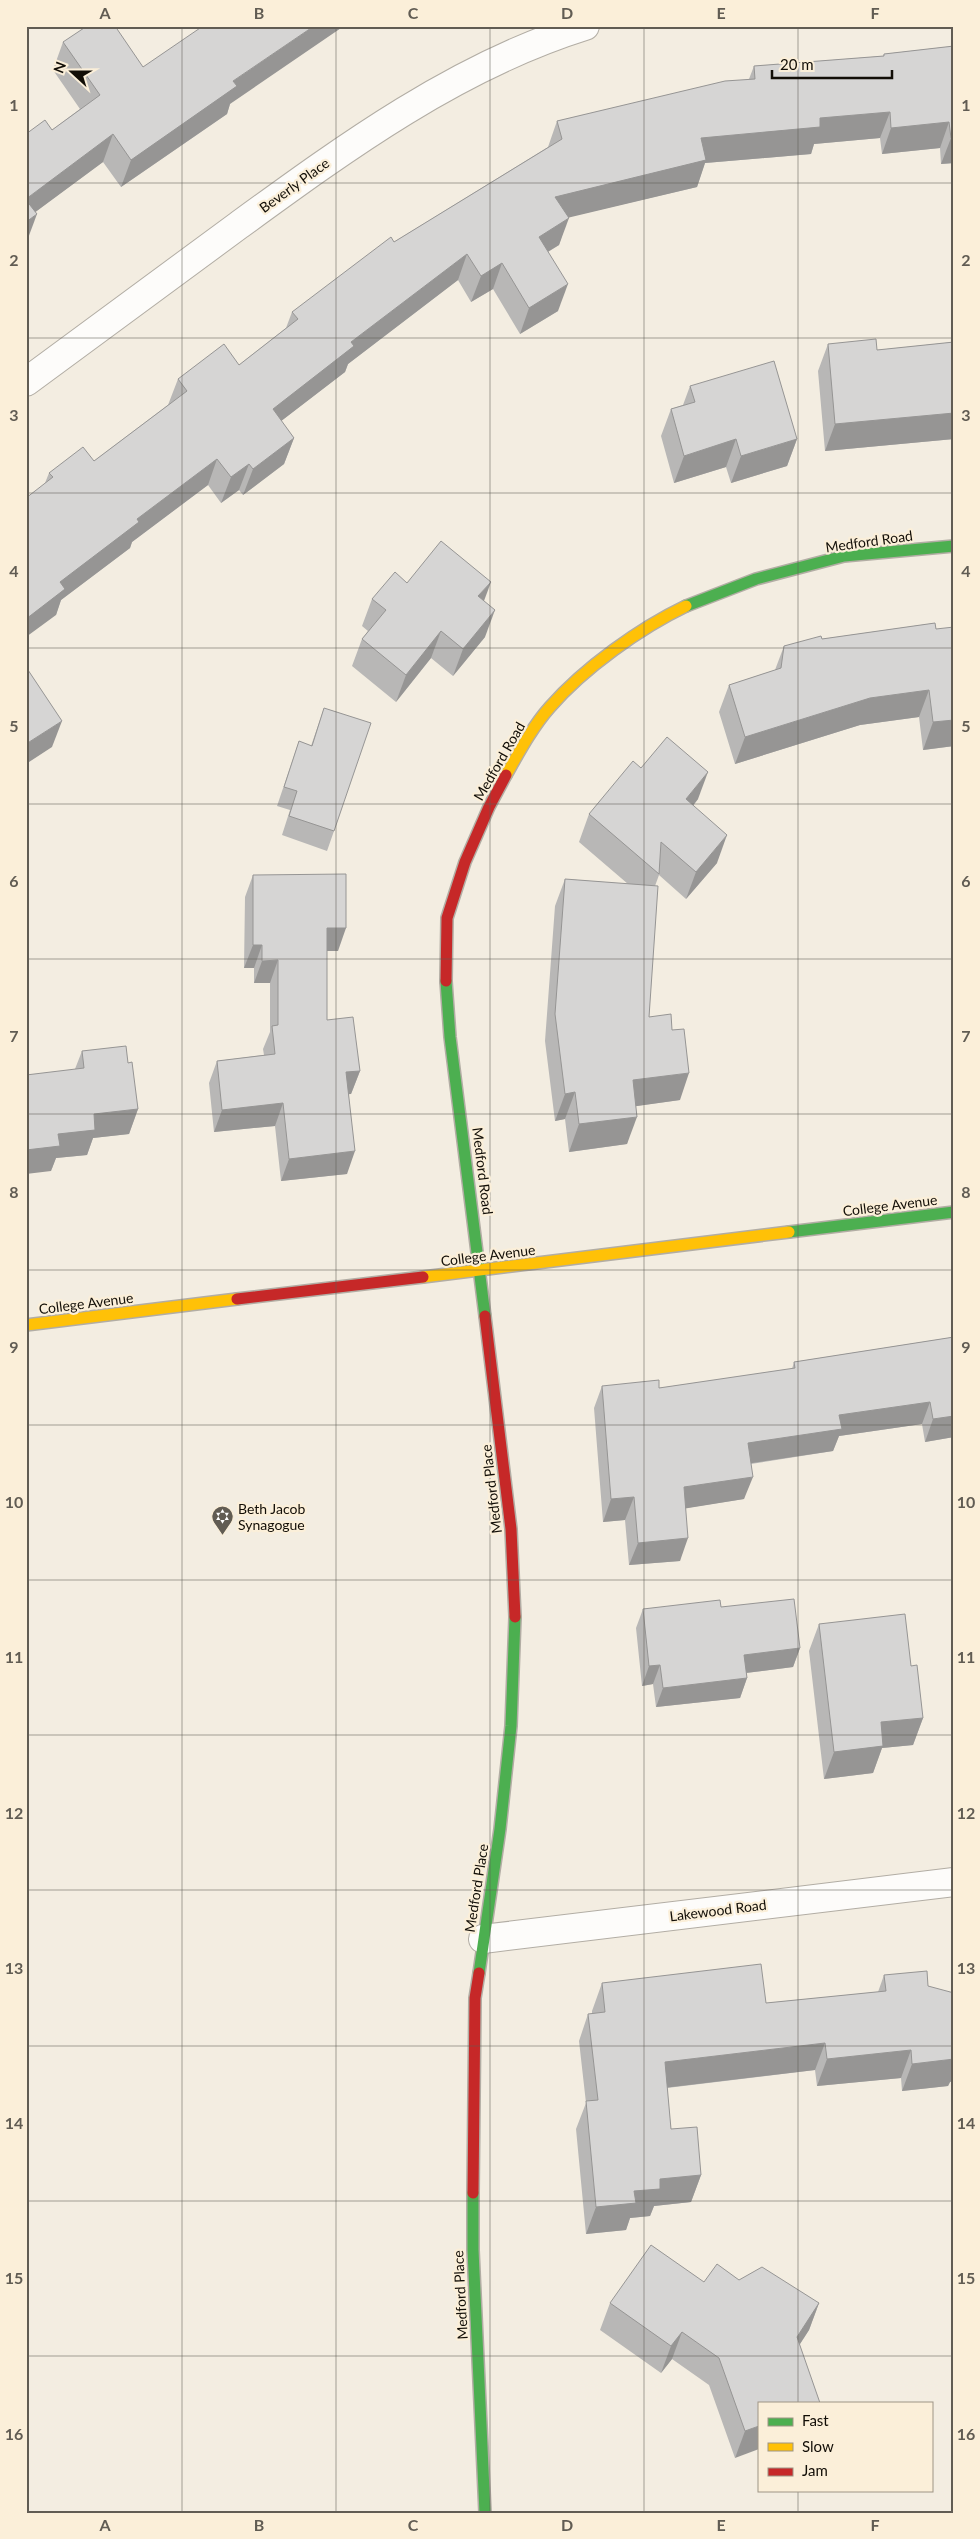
<svg xmlns="http://www.w3.org/2000/svg" width="980" height="2539" font-family="Lato,sans-serif">
<style>
.lines{fill:none;stroke-linecap:round;stroke-linejoin:round}
.street-casing{stroke:#b2ada4;stroke-width:30}
.fast-casing{stroke:#b2ada4;stroke-width:14}
.slow-casing{stroke:#b2ada4;stroke-width:14}
.jam-casing{stroke:#b2ada4;stroke-width:14}
.street{stroke:#fdfcfa;stroke-width:28}
.fast{stroke:#4caf50;stroke-width:11}
.slow{stroke:#ffc107;stroke-width:11}
.jam{stroke:#c62828;stroke-width:11}
.wall{fill:#b8b7b6}
.shaded-wall{fill:#969594}
.building{fill:#d6d5d4;stroke:#969594}
.grid{fill:none;stroke:#615c53;stroke-width:1;stroke-opacity:0.55}
.labels{text-anchor:middle;dominant-baseline:central;stroke-width:4.5;stroke-linejoin:round;paint-order:stroke}
.street-label{font-size:14px;fill:#120e07;stroke:#fbefd9}
.poi-label{font-size:14px;fill:#120e07;stroke:#fbefd9;text-anchor:start}
.neatline{fill:none;stroke:#615c53;stroke-width:2}
.grid-label{font-size:16px;text-anchor:middle;font-weight:bold;fill:#615c53}
</style>
<rect width="100%" height="100%" fill="#f3ede1"/>
<g class="lines">
<defs>
<g id="street">
<path d="M 26,382 C 97,330 168,278 239,225 C 346,147 457,66 585,26"/>
<path d="M 483,1939 L 954,1882"/>
</g>
<g id="fast">
<path d="M 686,606 L 756,579 L 844,556 L 954,546"/>
<path d="M 446,981 L 450,1037 L 485,1316"/>
<path d="M 789,1232 L 954,1212"/>
<path d="M 479,1973 L 500,1829 L 511,1726 L 515,1617"/>
<path d="M 473,2193 L 473,2250 L 485,2513"/>
</g>
<g id="slow">
<path d="M 506,775 C 519,752 533,726 550,707 C 584,668 640,628 686,606"/>
<path d="M 423,1277 L 789,1232"/>
<path d="M 26,1325 L 237,1299"/>
</g>
<g id="jam">
<path d="M 446,981 L 447,918 L 465,862 L 489,807 L 506,775"/>
<path d="M 237,1299 L 423,1277"/>
<path d="M 485,1316 L 511,1529 L 515,1617"/>
<path d="M 473,2193 L 475,1998 L 479,1973"/>
</g>
</defs>
<use href="#street" class="street-casing"/>
<use href="#fast" class="fast-casing"/>
<use href="#slow" class="slow-casing"/>
<use href="#jam" class="jam-casing"/>
<use href="#street" class="street"/>
<use href="#fast" class="fast"/>
<use href="#slow" class="slow"/>
<use href="#jam" class="jam"/>
</g>
<g class="wall">
<path d="M 63,42 L 143,67 L 230,104 L 227,114 L 121,187 L 103,162 L 35,212 L 27,241 L 52,130 L 80,109 L 53,70 Z"/>
<path d="M 954,46 L 954,163 L 941,164 L 940,148 L 882,154 L 880,138 L 814,144 L 811,154 L 705,163 L 697,187 L 568,217 L 559,245 L 548,252 L 558,311 L 520,334 L 493,289 L 471,302 L 458,280 L 348,364 L 345,372 L 281,421 L 294,438 L 284,464 L 243,495 L 239,490 L 221,503 L 208,485 L 132,542 L 130,548 L 61,600 L 56,615 L 45,483 L 49,473 L 94,461 L 168,405 L 178,379 L 239,365 L 286,328 L 292,312 L 394,242 L 548,147 L 557,121 L 749,79 L 754,66 L 883,56 L 884,54 Z"/>
<path d="M 954,342 L 954,439 L 825,451 L 818,371 L 828,344 L 877,350 Z"/>
<path d="M 690,386 L 797,439 L 787,466 L 731,483 L 726,467 L 674,483 L 661,436 L 671,409 L 683,405 Z"/>
<path d="M 407,583 L 484,601 L 485,637 L 453,676 L 431,658 L 396,702 L 352,666 L 362,639 L 368,631 L 362,626 L 372,599 Z"/>
<path d="M 935,623 L 954,746 L 923,750 L 919,717 L 860,725 L 735,764 L 719,712 L 729,685 L 775,670 L 784,646 L 822,639 Z"/>
<path d="M 324,708 L 334,831 L 327,851 L 282,835 L 290,810 L 277,806 L 299,741 L 311,746 Z"/>
<path d="M 641,768 L 698,799 L 693,806 L 717,863 L 686,899 L 659,875 L 655,886 L 649,1017 L 680,1100 L 636,1106 L 627,1144 L 569,1152 L 565,1119 L 555,1121 L 545,1041 L 555,906 L 565,879 L 628,884 L 579,842 L 589,814 Z"/>
<path d="M 253,875 L 338,951 L 327,951 L 327,1020 L 360,1071 L 351,1094 L 349,1094 L 347,1174 L 281,1181 L 275,1126 L 214,1132 L 209,1083 L 217,1061 L 264,1055 L 263,1049 L 270,1032 L 270,983 L 254,983 L 254,968 L 244,968 L 245,897 Z"/>
<path d="M 82,1051 L 128,1063 L 138,1109 L 129,1134 L 93,1138 L 87,1155 L 56,1158 L 51,1171 L 75,1069 Z"/>
<path d="M 954,1337 L 954,1437 L 925,1442 L 922,1424 L 839,1436 L 833,1451 L 751,1464 L 744,1499 L 686,1508 L 680,1561 L 629,1565 L 625,1520 L 603,1522 L 594,1408 L 602,1386 L 659,1388 L 792,1369 L 794,1362 Z"/>
<path d="M 721,1607 L 800,1648 L 793,1667 L 746,1673 L 747,1678 L 740,1698 L 656,1707 L 653,1684 L 642,1686 L 636,1628 L 643,1609 Z"/>
<path d="M 819,1624 L 911,1666 L 923,1718 L 913,1745 L 882,1748 L 873,1773 L 824,1779 L 809,1651 Z"/>
<path d="M 884,1975 L 928,1986 L 950,2082 L 948,2086 L 902,2091 L 901,2078 L 817,2086 L 815,2070 L 667,2088 L 671,2129 L 701,2175 L 691,2202 L 654,2206 L 650,2216 L 630,2218 L 626,2230 L 586,2234 L 576,2129 L 586,2103 L 579,2041 L 588,2014 L 592,2014 L 592,2011 L 602,1983 L 766,2003 L 878,1992 Z"/>
<path d="M 739,2280 L 819,2303 L 809,2330 L 800,2344 L 735,2458 L 709,2385 L 672,2359 L 661,2373 L 600,2330 L 610,2303 L 704,2282 Z"/>
</g>
<g class="shaded-wall">
<path d="M 314,26 L 344,26 L 230,104 L 227,114 L 121,187 L 131,160 L 233,81 Z"/>
<path d="M 890,112 L 880,138 L 814,144 L 811,154 L 705,163 L 697,187 L 546,223 L 555,197 L 701,138 L 820,118 Z"/>
<path d="M 949,122 L 940,148 L 882,154 L 891,128 Z"/>
<path d="M 113,134 L 103,162 L 26,219 L 26,199 Z"/>
<path d="M 951,138 L 954,138 L 954,163 L 941,164 Z"/>
<path d="M 37,214 L 27,241 L 26,242 L 26,222 Z"/>
<path d="M 569,218 L 559,245 L 529,263 L 539,237 Z"/>
<path d="M 467,254 L 458,280 L 348,364 L 345,372 L 263,435 L 273,409 L 351,342 Z"/>
<path d="M 502,263 L 493,289 L 471,302 L 481,276 Z"/>
<path d="M 568,284 L 558,311 L 520,334 L 529,308 Z"/>
<path d="M 954,413 L 954,439 L 825,451 L 835,424 Z"/>
<path d="M 294,438 L 284,464 L 243,495 L 253,469 Z"/>
<path d="M 736,439 L 726,467 L 674,483 L 684,456 Z"/>
<path d="M 797,439 L 787,466 L 731,483 L 741,456 Z"/>
<path d="M 217,459 L 208,485 L 132,542 L 130,548 L 61,600 L 56,615 L 26,637 L 26,619 L 60,582 L 137,519 Z"/>
<path d="M 249,464 L 239,490 L 221,503 L 231,477 Z"/>
<path d="M 491,582 L 481,609 L 478,596 Z"/>
<path d="M 495,610 L 485,637 L 453,676 L 463,649 Z"/>
<path d="M 441,631 L 431,658 L 396,702 L 406,675 Z"/>
<path d="M 929,690 L 919,717 L 860,725 L 735,764 L 745,737 L 870,698 Z"/>
<path d="M 954,720 L 954,746 L 923,750 L 933,722 Z"/>
<path d="M 62,721 L 52,747 L 26,764 L 26,744 Z"/>
<path d="M 708,772 L 698,799 L 676,826 L 686,799 Z"/>
<path d="M 727,835 L 717,863 L 686,899 L 696,872 Z"/>
<path d="M 327,928 L 346,928 L 338,951 L 319,951 Z"/>
<path d="M 253,945 L 262,945 L 254,968 L 244,968 Z"/>
<path d="M 278,960 L 270,983 L 254,983 L 262,961 Z"/>
<path d="M 360,1071 L 351,1094 L 338,1095 L 346,1072 Z"/>
<path d="M 689,1073 L 680,1100 L 623,1108 L 633,1080 Z"/>
<path d="M 575,1092 L 565,1119 L 555,1121 L 565,1094 Z"/>
<path d="M 283,1103 L 275,1126 L 214,1132 L 222,1110 Z"/>
<path d="M 138,1109 L 129,1134 L 93,1138 L 87,1155 L 56,1158 L 51,1171 L 26,1174 L 26,1150 L 94,1114 Z"/>
<path d="M 637,1117 L 627,1144 L 569,1152 L 579,1124 Z"/>
<path d="M 355,1151 L 347,1174 L 281,1181 L 289,1159 Z"/>
<path d="M 930,1402 L 922,1424 L 839,1436 L 833,1451 L 739,1465 L 748,1443 L 839,1415 Z"/>
<path d="M 954,1416 L 954,1437 L 925,1442 L 933,1419 Z"/>
<path d="M 753,1477 L 744,1499 L 676,1510 L 684,1487 Z"/>
<path d="M 634,1497 L 625,1520 L 603,1522 L 611,1499 Z"/>
<path d="M 688,1538 L 680,1561 L 629,1565 L 638,1543 Z"/>
<path d="M 800,1648 L 793,1667 L 737,1674 L 744,1655 Z"/>
<path d="M 660,1665 L 653,1684 L 642,1686 L 649,1666 Z"/>
<path d="M 747,1678 L 740,1698 L 656,1707 L 663,1688 Z"/>
<path d="M 923,1718 L 913,1745 L 882,1748 L 873,1773 L 824,1779 L 834,1752 L 881,1722 Z"/>
<path d="M 825,2043 L 815,2070 L 655,2089 L 665,2062 Z"/>
<path d="M 911,2050 L 901,2078 L 817,2086 L 827,2059 Z"/>
<path d="M 954,2059 L 954,2081 L 950,2082 L 948,2086 L 902,2091 L 912,2064 Z"/>
<path d="M 701,2175 L 691,2202 L 654,2206 L 650,2216 L 630,2218 L 626,2230 L 586,2234 L 596,2207 L 634,2191 L 660,2179 Z"/>
<path d="M 819,2303 L 809,2330 L 787,2364 L 797,2337 Z"/>
<path d="M 682,2332 L 672,2359 L 661,2373 L 671,2346 Z"/>
<path d="M 759,2426 L 759,2449 L 735,2458 L 745,2431 Z"/>
</g>
<g class="building">
<path d="M 87,26 L 115,26 L 143,67 L 203,26 L 314,26 L 233,81 L 237,86 L 131,160 L 113,134 L 26,199 L 26,134 L 45,120 L 52,130 L 100,95 L 63,42 Z"/>
<path d="M 954,46 L 954,138 L 951,138 L 949,122 L 891,128 L 890,112 L 820,118 L 820,127 L 701,138 L 706,160 L 555,197 L 569,218 L 539,237 L 568,284 L 529,308 L 502,263 L 481,276 L 467,254 L 351,342 L 354,346 L 273,409 L 294,438 L 253,469 L 249,464 L 231,477 L 217,459 L 137,519 L 139,522 L 60,582 L 65,589 L 26,619 L 26,498 L 53,477 L 49,473 L 83,447 L 94,461 L 187,391 L 178,379 L 224,344 L 239,365 L 298,319 L 292,312 L 391,237 L 394,242 L 562,139 L 557,121 L 725,81 L 755,79 L 754,66 L 884,56 L 884,54 Z"/>
<path d="M 26,200 L 37,214 L 26,222 Z"/>
<path d="M 876,339 L 877,350 L 954,342 L 954,413 L 835,424 L 828,344 Z"/>
<path d="M 774,361 L 797,439 L 741,456 L 736,439 L 684,456 L 671,409 L 695,402 L 690,386 Z"/>
<path d="M 441,541 L 491,582 L 478,596 L 495,610 L 463,649 L 441,631 L 406,675 L 362,639 L 386,610 L 372,599 L 395,572 L 407,583 Z"/>
<path d="M 935,623 L 936,629 L 954,627 L 954,720 L 933,722 L 929,690 L 870,698 L 745,737 L 729,685 L 781,668 L 784,646 L 821,636 L 822,639 Z"/>
<path d="M 26,667 L 62,721 L 26,744 Z"/>
<path d="M 324,708 L 371,723 L 334,831 L 289,816 L 297,791 L 284,787 L 299,741 L 312,746 Z"/>
<path d="M 667,737 L 708,772 L 686,799 L 727,835 L 696,872 L 661,842 L 659,874 L 589,814 L 633,761 L 641,768 Z"/>
<path d="M 346,874 L 346,928 L 327,928 L 327,1020 L 353,1017 L 360,1071 L 346,1072 L 355,1151 L 289,1159 L 283,1103 L 222,1110 L 217,1061 L 275,1054 L 272,1026 L 278,1025 L 278,960 L 262,961 L 262,945 L 253,945 L 253,875 Z"/>
<path d="M 565,879 L 658,886 L 649,1017 L 671,1014 L 672,1030 L 684,1029 L 689,1073 L 633,1080 L 637,1117 L 579,1124 L 575,1092 L 565,1094 L 555,1014 Z"/>
<path d="M 126,1046 L 128,1063 L 132,1062 L 138,1109 L 94,1114 L 95,1130 L 58,1134 L 60,1146 L 26,1150 L 26,1075 L 84,1068 L 82,1051 Z"/>
<path d="M 954,1337 L 954,1416 L 933,1419 L 930,1402 L 839,1415 L 842,1429 L 748,1443 L 753,1477 L 684,1487 L 688,1538 L 638,1543 L 634,1497 L 611,1499 L 602,1386 L 659,1380 L 659,1388 L 795,1368 L 794,1362 Z"/>
<path d="M 794,1599 L 800,1648 L 744,1655 L 747,1678 L 663,1688 L 660,1665 L 649,1666 L 643,1609 L 720,1600 L 721,1607 Z"/>
<path d="M 905,1614 L 911,1666 L 917,1665 L 923,1718 L 881,1722 L 883,1746 L 834,1752 L 819,1624 Z"/>
<path d="M 761,1964 L 766,2003 L 886,1991 L 884,1975 L 927,1971 L 928,1986 L 954,1993 L 954,2059 L 912,2064 L 911,2050 L 827,2059 L 825,2043 L 665,2062 L 671,2129 L 697,2127 L 701,2175 L 660,2179 L 660,2189 L 634,2191 L 636,2203 L 596,2207 L 586,2101 L 598,2100 L 588,2014 L 605,2012 L 602,1983 Z"/>
<path d="M 651,2245 L 704,2282 L 717,2264 L 739,2280 L 762,2267 L 819,2303 L 797,2337 L 820,2403 L 759,2403 L 759,2426 L 745,2431 L 719,2358 L 682,2332 L 671,2346 L 610,2303 Z"/>
</g>
<path class="grid" d="M 182,26 L 182,2513M 336,26 L 336,2513M 490,26 L 490,2513M 644,26 L 644,2513M 798,26 L 798,2403M 26,183 L 954,183M 26,338 L 954,338M 26,493 L 954,493M 26,648 L 954,648M 26,804 L 954,804M 26,959 L 954,959M 26,1114 L 954,1114M 26,1270 L 954,1270M 26,1425 L 954,1425M 26,1580 L 954,1580M 26,1735 L 954,1735M 26,1890 L 954,1890M 26,2046 L 954,2046M 26,2201 L 954,2201M 26,2356 L 954,2356M 798,2490 L 798,2513"/>
<defs>
<symbol id="synagogue-pin" viewBox="-11 -11 22 30"><path d="M0 17L-7.5 6A9.5 9.5 0 1 1 7.5 6Z" fill="#615c53" stroke="#fbefd9"/><path d="M0-6.5L5.6 3.2H-5.6ZM0 6.5L5.6-3.2H-5.6Z" fill="#fff"/></symbol>
</defs>
<g fill-rule="evenodd">
<use href="#synagogue-pin" x="210" y="1504" width="25" height="34"/>
</g>
<g class="labels">
<g class="street-label">
<text transform="translate(294 185) rotate(-36)">Beverly Place</text>
<text transform="translate(869 541) rotate(-8)">Medford Road</text>
<text transform="translate(499 761) rotate(-60)">Medford Road</text>
<text transform="translate(483 1171) rotate(83)">Medford Road</text>
<text transform="translate(890 1205) rotate(-7)">College Avenue</text>
<text transform="translate(488 1255) rotate(-7)">College Avenue</text>
<text transform="translate(86 1303) rotate(-7)">College Avenue</text>
<text transform="translate(491 1489) rotate(-97)">Medford Place</text>
<text transform="translate(476 1888) rotate(-81)">Medford Place</text>
<text transform="translate(718 1910) rotate(-7)">Lakewood Road</text>
<text transform="translate(460 2295) rotate(-93)">Medford Place</text>
</g>
<g class="poi-label">
<text x="238" y="1508">Beth Jacob<tspan x="238" dy="16">Synagogue</tspan></text>
</g>
</g>
<rect width="980" height="2539" fill="none" stroke="#fbefd9" stroke-width="55"/>
<rect x="758" y="2402" width="175" height="90" fill="#fbefd9" stroke="#9e9585"/>
<rect x="768" y="2418" width="25" height="8" fill="#4caf50" stroke="#9e9585"/>
<text x="802" y="2426" font-size="15" fill="#120e07">Fast</text>
<rect x="768" y="2443" width="25" height="8" fill="#ffc107" stroke="#9e9585"/>
<text x="802" y="2452" font-size="15" fill="#120e07">Slow</text>
<rect x="768" y="2468" width="25" height="8" fill="#c62828" stroke="#9e9585"/>
<text x="802" y="2476" font-size="15" fill="#120e07">Jam</text>
<g transform="translate(72 72) rotate(291)" stroke="#fbefd9" stroke-width="4" paint-order="stroke">
<path d="M0-4L9 19L0 12L-9 19Z" fill="#120e07"/>
<text y="-8" font-size="14" font-weight="bold" text-anchor="middle" fill="#120e07">N</text>
</g>
<path d="M772 70v8h120v-8" fill="none" stroke="#120e07" stroke-width="2.5"/>
<text x="780" y="70" font-size="15" fill="#120e07" stroke="#fbefd9" stroke-width="4" paint-order="stroke">20 m</text>
<rect x="28" y="28" width="924" height="2484" class="neatline"/>
<g class="grid-label">
<text x="105" y="19">A</text>
<text x="259" y="19">B</text>
<text x="413" y="19">C</text>
<text x="567" y="19">D</text>
<text x="721" y="19">E</text>
<text x="875" y="19">F</text>
<text x="14" y="111">1</text>
<text x="966" y="111">1</text>
<text x="14" y="266">2</text>
<text x="966" y="266">2</text>
<text x="14" y="421">3</text>
<text x="966" y="421">3</text>
<text x="14" y="577">4</text>
<text x="966" y="577">4</text>
<text x="14" y="732">5</text>
<text x="966" y="732">5</text>
<text x="14" y="887">6</text>
<text x="966" y="887">6</text>
<text x="14" y="1042">7</text>
<text x="966" y="1042">7</text>
<text x="14" y="1198">8</text>
<text x="966" y="1198">8</text>
<text x="14" y="1353">9</text>
<text x="966" y="1353">9</text>
<text x="14" y="1508">10</text>
<text x="966" y="1508">10</text>
<text x="14" y="1663">11</text>
<text x="966" y="1663">11</text>
<text x="14" y="1819">12</text>
<text x="966" y="1819">12</text>
<text x="14" y="1974">13</text>
<text x="966" y="1974">13</text>
<text x="14" y="2129">14</text>
<text x="966" y="2129">14</text>
<text x="14" y="2284">15</text>
<text x="966" y="2284">15</text>
<text x="14" y="2440">16</text>
<text x="966" y="2440">16</text>
<text x="105" y="2531">A</text>
<text x="259" y="2531">B</text>
<text x="413" y="2531">C</text>
<text x="567" y="2531">D</text>
<text x="721" y="2531">E</text>
<text x="875" y="2531">F</text>
</g>
</svg>
